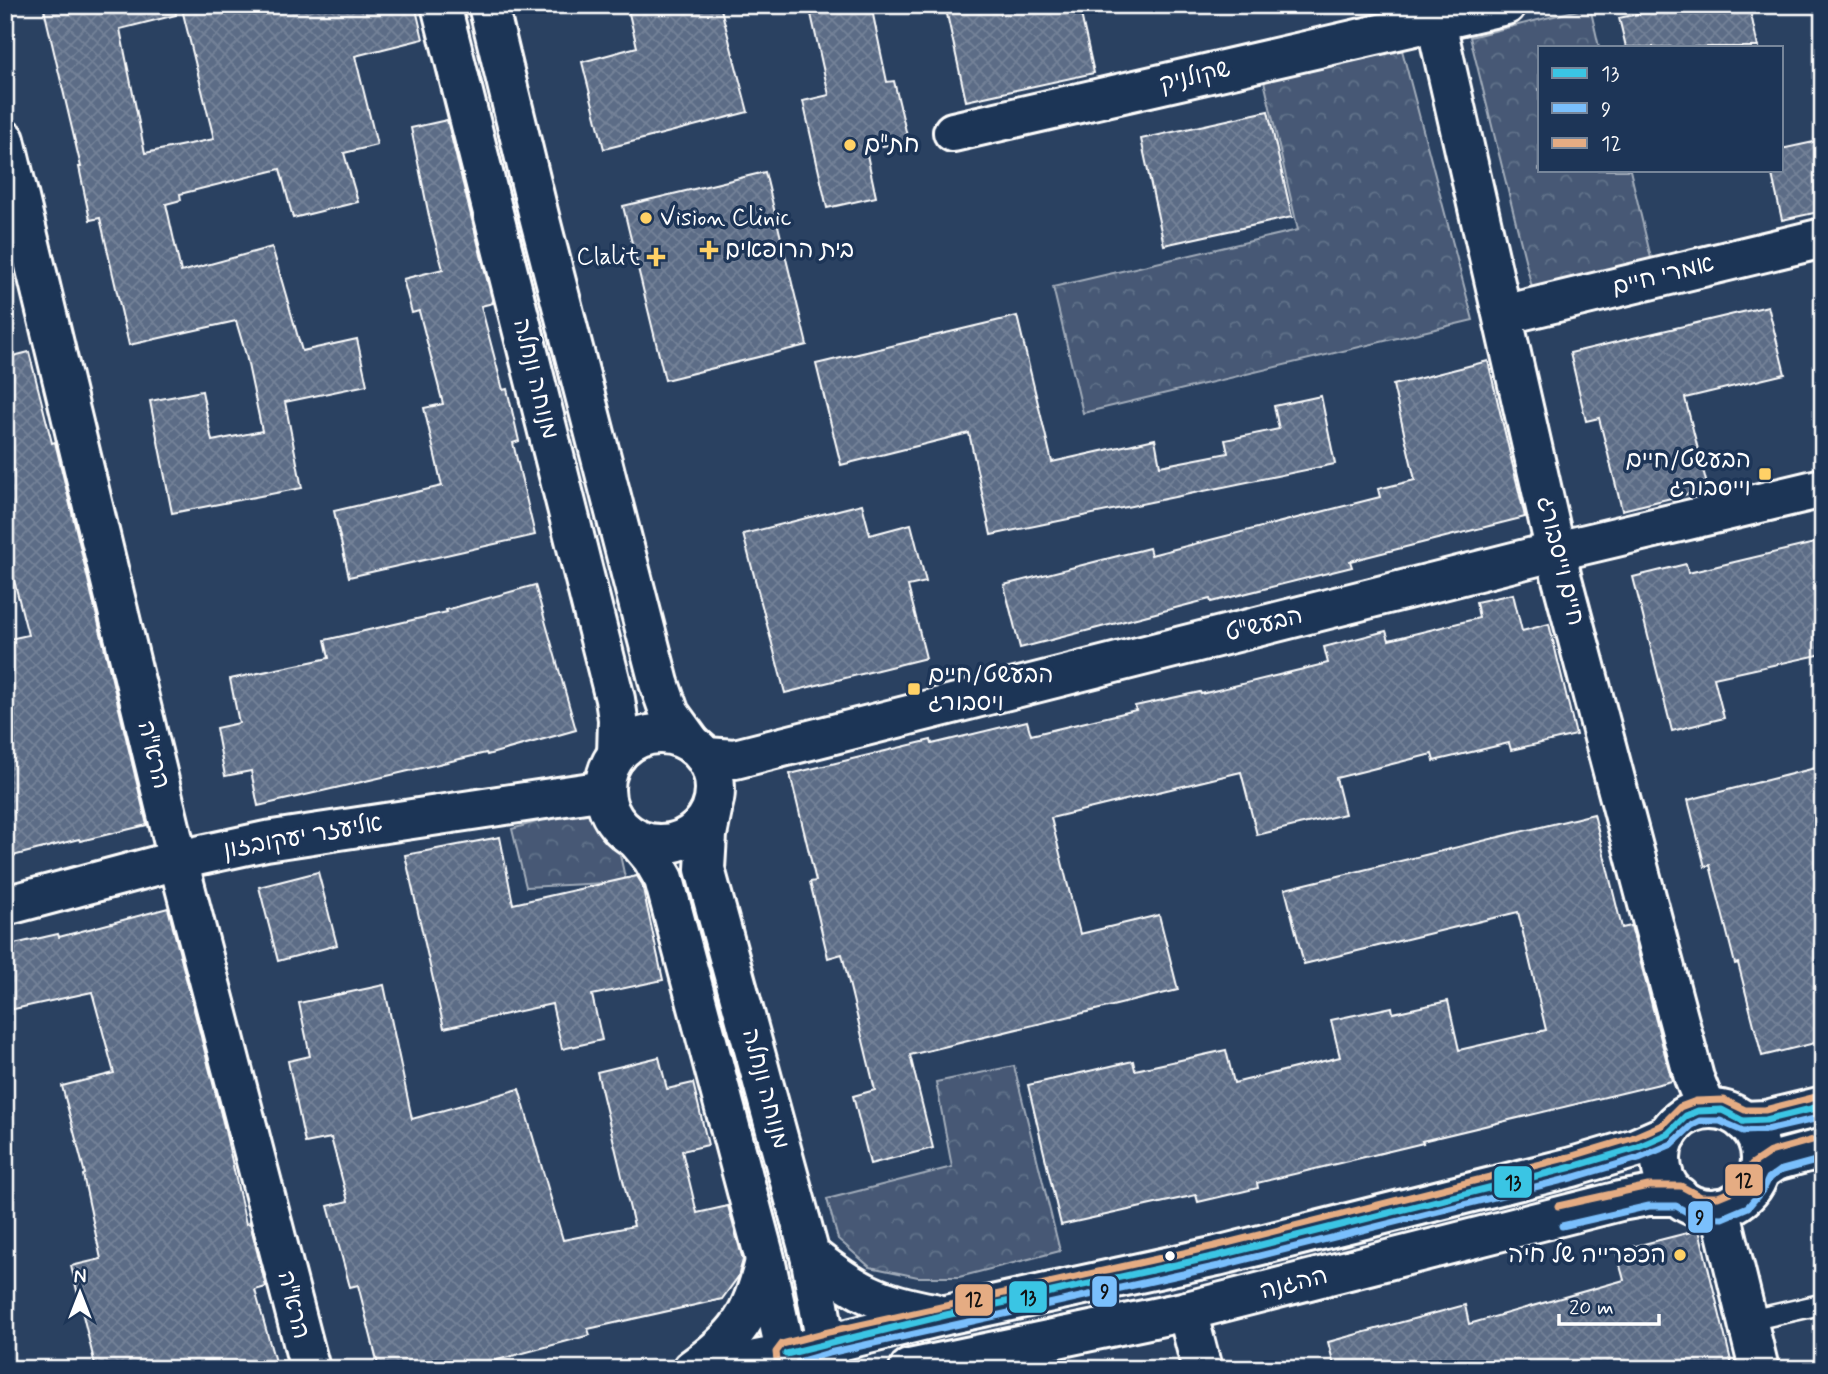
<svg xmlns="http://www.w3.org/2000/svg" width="1828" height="1374" font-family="Mynerve,'Playpen Sans Hebrew',sans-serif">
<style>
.park{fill:url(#park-crowns);stroke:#a2acba;stroke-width:2}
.building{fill:url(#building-cross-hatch);stroke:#fff;stroke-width:2}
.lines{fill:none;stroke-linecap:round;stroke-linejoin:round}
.lane-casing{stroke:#fff;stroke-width:24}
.street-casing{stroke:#fff;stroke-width:44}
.secondary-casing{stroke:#fff;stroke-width:44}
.lane{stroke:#1d3557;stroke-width:19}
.street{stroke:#1d3557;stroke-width:38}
.secondary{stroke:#1d3557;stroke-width:38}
.bus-1-casing{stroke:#1d3557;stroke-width:12}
.bus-2-casing{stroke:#1d3557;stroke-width:12}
.bus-3-casing{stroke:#1d3557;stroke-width:12}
.bus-1{stroke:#3ac5e4;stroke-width:7}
.bus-2{stroke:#7abffc;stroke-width:7}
.bus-3{stroke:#e5ac83;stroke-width:7}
.poi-dot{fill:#ffd166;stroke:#1d3557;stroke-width:2.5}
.bus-dot{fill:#fff;stroke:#1d3557;stroke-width:2.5}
.labels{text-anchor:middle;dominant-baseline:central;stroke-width:7;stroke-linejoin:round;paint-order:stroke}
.street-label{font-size:24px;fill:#fff;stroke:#1d3557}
.poi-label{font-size:24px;fill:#fff;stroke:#1d3557;text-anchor:start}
.line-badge{stroke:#1d3557;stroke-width:2.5}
.pale-badge-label{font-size:19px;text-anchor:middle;font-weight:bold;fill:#111}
</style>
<defs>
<pattern id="park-crowns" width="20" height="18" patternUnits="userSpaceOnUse" patternTransform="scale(1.75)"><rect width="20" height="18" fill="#465975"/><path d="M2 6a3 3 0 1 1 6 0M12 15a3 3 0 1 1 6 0" fill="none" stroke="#62728a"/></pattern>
<pattern id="building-cross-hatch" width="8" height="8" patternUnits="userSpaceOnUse" patternTransform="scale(1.75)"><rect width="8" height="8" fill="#5b6c86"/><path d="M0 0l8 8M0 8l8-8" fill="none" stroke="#748298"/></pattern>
</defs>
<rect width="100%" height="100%" fill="#2a4161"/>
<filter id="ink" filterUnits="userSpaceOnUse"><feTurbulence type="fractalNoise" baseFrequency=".0143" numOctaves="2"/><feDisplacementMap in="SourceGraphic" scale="14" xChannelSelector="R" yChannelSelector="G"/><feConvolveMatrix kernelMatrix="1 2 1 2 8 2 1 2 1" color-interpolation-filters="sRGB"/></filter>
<g filter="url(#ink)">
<g class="park">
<path d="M 1590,7 L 1599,47 L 1539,47 L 1539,170 L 1630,170 L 1657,283 L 1538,312 L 1470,37 Z"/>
<path d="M 1402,50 L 1473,320 L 1083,413 L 1053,287 L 1298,230 L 1264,81 Z"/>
<path d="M 608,801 L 626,882 L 526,887 L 512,829 Z"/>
<path d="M 1014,1066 L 1060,1251 L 959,1277 L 918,1277 L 870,1267 L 838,1239 L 827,1199 L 952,1167 L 936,1082 Z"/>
</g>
<g class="building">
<path d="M 43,5 L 175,5 L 176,15 L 120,29 L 145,153 L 214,139 L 181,5 L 415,5 L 423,39 L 355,56 L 377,145 L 344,153 L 358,202 L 293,218 L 280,169 L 180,194 L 181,200 L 166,204 L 181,272 L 272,247 L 302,351 L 357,339 L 367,385 L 285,402 L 302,488 L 172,513 L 150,401 L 202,391 L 212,441 L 262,431 L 246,355 L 236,321 L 129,345 L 100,218 L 90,220 L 79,167 L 81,167 Z"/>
<path d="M 627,5 L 720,5 L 748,112 L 604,149 L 582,62 L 637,47 Z"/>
<path d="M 809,5 L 871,5 L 887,82 L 894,81 L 908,140 L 866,150 L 876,197 L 827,208 L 803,101 L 829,95 Z"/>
<path d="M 945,5 L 1079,5 L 1094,73 L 966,101 Z"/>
<path d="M 1678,5 L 1749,5 L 1758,47 L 1626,47 L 1619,18 Z"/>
<path d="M 1268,111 L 1292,217 L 1164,245 L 1141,139 Z"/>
<path d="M 447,120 L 493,303 L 481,306 L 503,390 L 507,389 L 511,406 L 519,441 L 513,443 L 535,535 L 349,577 L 334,511 L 442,486 L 424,408 L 443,404 L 419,311 L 412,313 L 403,279 L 443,269 L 431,226 L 411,128 Z"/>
<path d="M 1823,140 L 1823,211 L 1782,220 L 1771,170 L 1781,170 L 1781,149 Z"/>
<path d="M 765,172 L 807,345 L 665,380 L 623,206 Z"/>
<path d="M 1768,306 L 1785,374 L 1685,398 L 1708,489 L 1622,510 L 1599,418 L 1586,421 L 1570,353 Z"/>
<path d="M 1017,316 L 1052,462 L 1155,439 L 1160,466 L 1228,453 L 1225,440 L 1279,429 L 1274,406 L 1321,396 L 1335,464 L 991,535 L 969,433 L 841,465 L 816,364 Z"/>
<path d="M 29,352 L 52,443 L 55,442 L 147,825 L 80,841 L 79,839 L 5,858 L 5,640 L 28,635 L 5,545 L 5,358 Z"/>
<path d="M 1488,361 L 1525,517 L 1350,561 L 1352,567 L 1211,602 L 1210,599 L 1020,648 L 1004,585 L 1149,548 L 1151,555 L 1380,497 L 1378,489 L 1415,480 L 1393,385 Z"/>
<path d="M 862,504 L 870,535 L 911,524 L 926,582 L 908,586 L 926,658 L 785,693 L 743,534 Z"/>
<path d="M 1823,541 L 1823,654 L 1714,678 L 1724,718 L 1672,731 L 1633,577 L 1686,564 L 1688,573 Z"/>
<path d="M 535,585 L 576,730 L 487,755 L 486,753 L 258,806 L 251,771 L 225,776 L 216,728 L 239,723 L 230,679 L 329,658 L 325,640 L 447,612 L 446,610 Z"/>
<path d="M 1513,594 L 1522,631 L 1549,624 L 1576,735 L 1511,750 L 1509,743 L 1434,761 L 1432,754 L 1336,778 L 1345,814 L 1257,835 L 1241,772 L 1051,818 L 1080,934 L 1159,915 L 1178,990 L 910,1055 L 933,1148 L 870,1164 L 853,1096 L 875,1090 L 842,954 L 828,958 L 810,882 L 816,881 L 790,774 L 931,740 L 932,744 L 1027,721 L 1031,735 L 1136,710 L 1135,706 L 1200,692 L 1201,694 L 1328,663 L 1324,647 L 1386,631 L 1389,640 L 1479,618 L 1476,602 Z"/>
<path d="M 1823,766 L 1823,1041 L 1762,1056 L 1738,963 L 1735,964 L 1710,865 L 1705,867 L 1688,800 Z"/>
<path d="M 1594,814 L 1622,928 L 1631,926 L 1672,1081 L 1422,1141 L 1423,1143 L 1257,1183 L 1258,1188 L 1198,1202 L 1196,1195 L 1061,1225 L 1028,1085 L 1133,1061 L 1135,1070 L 1226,1050 L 1234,1083 L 1340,1057 L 1331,1020 L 1392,1007 L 1393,1013 L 1448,1001 L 1459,1050 L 1546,1030 L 1518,912 L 1304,964 L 1285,889 Z"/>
<path d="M 500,837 L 513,904 L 637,876 L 642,884 L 663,980 L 592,995 L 602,1040 L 562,1049 L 552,1004 L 444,1028 L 405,855 Z"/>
<path d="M 318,872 L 337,945 L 278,961 L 259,887 Z"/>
<path d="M 168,908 L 225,1130 L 246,1224 L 250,1223 L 266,1287 L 255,1290 L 277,1369 L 96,1369 L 71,1266 L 101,1259 L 83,1175 L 85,1174 L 62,1086 L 114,1073 L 92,992 L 5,1011 L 5,946 L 58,934 L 59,937 Z"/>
<path d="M 384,985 L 412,1119 L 519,1089 L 563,1240 L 634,1226 L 597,1072 L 659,1057 L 667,1089 L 693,1083 L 708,1145 L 682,1151 L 697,1213 L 728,1206 L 743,1260 L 738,1277 L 722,1299 L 588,1329 L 590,1335 L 490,1362 L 492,1369 L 379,1369 L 358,1285 L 350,1287 L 328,1206 L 348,1201 L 331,1138 L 305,1143 L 288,1061 L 310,1056 L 299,1003 Z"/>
<path d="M 1699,1230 L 1733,1369 L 1645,1369 L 1644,1361 L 1618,1369 L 1335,1369 L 1328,1342 L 1465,1305 L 1469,1324 L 1624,1280 L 1616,1251 Z"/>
</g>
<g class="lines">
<defs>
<path id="lane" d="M 1747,1321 L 1823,1304"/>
<g id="street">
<path d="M 1432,5 L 1562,579 L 1694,1078 L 1703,1100 L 1710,1109"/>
<path d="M 953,132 L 1506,5"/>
<path d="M 5,140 L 178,860 L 310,1369"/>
<path d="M 1503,315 L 1823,238"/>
<path d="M 706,757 L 735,759 L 1557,551 L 1823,488"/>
<path d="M 5,906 L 178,860 L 266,841 L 605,790"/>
<path d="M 1720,1208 L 1759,1369"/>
<path d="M 1187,1311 L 1202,1369"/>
</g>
<g id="secondary">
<path d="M 441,5 L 615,699 L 618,719 L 617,755"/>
<path d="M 488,5 L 539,216 L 659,683 L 670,714 L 691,743"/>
<circle cx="660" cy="789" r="55"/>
<path d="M 712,810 L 707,835 L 705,869 L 810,1255 L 830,1367"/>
<path d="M 636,839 L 652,858 L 664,879 L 765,1259 L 789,1369"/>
<circle cx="1711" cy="1159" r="50"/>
<path d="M 1743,1121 L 1766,1120 L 1823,1106"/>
<path d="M 1760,1171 L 1775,1161 L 1823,1148"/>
<path d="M 810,1255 C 855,1291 877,1303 934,1313"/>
<path d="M 692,1369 C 738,1337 752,1316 765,1261"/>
<path d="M 711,1369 L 786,1354 L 946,1315 L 1217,1256 L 1572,1167 L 1636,1148 L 1668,1134"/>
<path d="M 909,1369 L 1187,1311 L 1620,1201 L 1648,1196 L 1679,1196"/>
</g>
</defs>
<use href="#lane" class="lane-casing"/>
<use href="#street" class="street-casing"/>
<use href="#secondary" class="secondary-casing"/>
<use href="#lane" class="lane"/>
<use href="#street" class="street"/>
<use href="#secondary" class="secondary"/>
<defs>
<g id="bus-1">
<path d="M 1743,1121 L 1766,1120 L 1823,1106"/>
<path d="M 786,1354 L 946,1315 L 1217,1256 L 1572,1167 L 1636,1148 L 1668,1134 L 1686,1116 L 1698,1111 L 1722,1110 L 1743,1121"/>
</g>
<g id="bus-2">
<path d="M 1562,1226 L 1649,1206 L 1676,1206 L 1696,1217 L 1722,1218 L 1748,1207 L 1764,1188 L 1769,1178 L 1779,1171 L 1823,1159"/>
<path d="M 799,1367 L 798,1362 L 829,1353 L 1219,1266 L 1575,1177 L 1639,1158 L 1672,1144 L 1692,1125 L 1700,1121 L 1720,1121 L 1743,1131 L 1767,1130 L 1823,1117"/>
</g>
<g id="bus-3">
<path d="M 1558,1206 L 1648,1186 L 1681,1186 L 1701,1197 L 1718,1197 L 1735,1190 L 1747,1177 L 1752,1164 L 1770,1152 L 1820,1138"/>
<path d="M 778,1369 L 776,1352 L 782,1344 L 824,1333 L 1215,1246 L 1569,1157 L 1632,1138 L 1662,1125 L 1680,1107 L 1696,1101 L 1724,1100 L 1745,1110 L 1765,1110 L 1820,1096"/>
</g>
</defs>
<use href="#bus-1" class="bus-1-casing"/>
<use href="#bus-2" class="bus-2-casing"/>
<use href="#bus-3" class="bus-3-casing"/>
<use href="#bus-1" class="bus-1"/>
<use href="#bus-2" class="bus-2"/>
<use href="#bus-3" class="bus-3"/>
</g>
</g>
<g class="poi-dot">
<circle cx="850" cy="145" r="7"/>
<circle cx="646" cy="218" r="7"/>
<path d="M705.5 239.5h7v7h7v7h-7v7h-7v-7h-7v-7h7z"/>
<path d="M652.5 246.5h7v7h7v7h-7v7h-7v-7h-7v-7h7z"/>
<rect x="1758" y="467" width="14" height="14" rx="3.5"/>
<rect x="907" y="682" width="14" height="14" rx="3.5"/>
<circle cx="1680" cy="1255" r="7"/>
</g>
<circle class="bus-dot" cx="1170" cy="1256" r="6"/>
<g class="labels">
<g class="street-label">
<text transform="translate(1195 77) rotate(-13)">שקולניק</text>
<text transform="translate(1663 276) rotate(-14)">אמרי חיים</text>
<text transform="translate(535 379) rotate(76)">מנוחה ונחלה</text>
<text transform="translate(1560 561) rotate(76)">חיים וייסבורג</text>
<text transform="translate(1264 625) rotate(-14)">הבעש"ט</text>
<text transform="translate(153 755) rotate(76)">הרא"ה</text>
<text transform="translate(303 837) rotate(-10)">אליעזר יעקובזון</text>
<text transform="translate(765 1089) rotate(75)">מנוחה ונחלה</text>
<text transform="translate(1294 1284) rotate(-14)">ההגנה</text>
<text transform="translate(293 1305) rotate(76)">הרא"ה</text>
</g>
<g class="poi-label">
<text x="864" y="145">חת"ם</text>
<text x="660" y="218">Vision Clinic</text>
<text x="725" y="250">בית הרופאים</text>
<text x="640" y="257" text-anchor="end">Clalit</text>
<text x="1751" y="460" text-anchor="end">הבעשט/חיים<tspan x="1751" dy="28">וייסבורג</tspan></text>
<text x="928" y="675">הבעשט/חיים<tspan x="928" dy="28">ויסבורג</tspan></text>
<text x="1666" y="1255" text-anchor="end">הכפרייה של חיה</text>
</g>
</g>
<g class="line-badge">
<rect x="1724" y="1163" width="40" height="34" rx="7" fill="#e5ac83"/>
<rect x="1493" y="1165" width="40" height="34" rx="7" fill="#3ac5e4"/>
<rect x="1687" y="1200" width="27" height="34" rx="7" fill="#7abffc"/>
<rect x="1091" y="1275" width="27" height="33" rx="7" fill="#7abffc"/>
<rect x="1008" y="1280" width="40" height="34" rx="7" fill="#3ac5e4"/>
<rect x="954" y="1283" width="40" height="34" rx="7" fill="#e5ac83"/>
</g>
<g class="pale-badge-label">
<text x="1744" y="1187">12</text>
<text x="1513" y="1189">13</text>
<text x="1700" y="1224">9</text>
<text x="1105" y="1298">9</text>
<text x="1028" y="1304">13</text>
<text x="974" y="1306">12</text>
</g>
<rect width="1828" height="1374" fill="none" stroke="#1d3557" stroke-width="28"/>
<rect x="14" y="14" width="1800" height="1346" fill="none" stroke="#fff" stroke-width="2.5" filter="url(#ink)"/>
<rect x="1538" y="46" width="245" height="126" fill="#1d3557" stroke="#77869a" stroke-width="2"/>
<rect x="1552" y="68" width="35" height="10" fill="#3ac5e4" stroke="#77869a" stroke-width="2"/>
<text x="1601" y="80" font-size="21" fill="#ffffff">13</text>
<rect x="1552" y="103" width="35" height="10" fill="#7abffc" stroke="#77869a" stroke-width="2"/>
<text x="1601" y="116" font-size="21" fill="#ffffff">9</text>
<rect x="1552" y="138" width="35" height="10" fill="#e5ac83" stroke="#77869a" stroke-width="2"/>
<text x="1601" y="150" font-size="21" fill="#ffffff">12</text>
<g transform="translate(80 1293)" stroke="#1d3557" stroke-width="5" paint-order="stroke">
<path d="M0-5L12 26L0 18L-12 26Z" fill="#ffffff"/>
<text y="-10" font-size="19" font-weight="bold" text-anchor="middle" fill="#ffffff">N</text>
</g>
<path d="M1559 1314v10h100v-10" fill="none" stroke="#ffffff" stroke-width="3.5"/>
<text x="1569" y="1314" font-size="21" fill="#ffffff" stroke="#1d3557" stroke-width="5" paint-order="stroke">20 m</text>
</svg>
